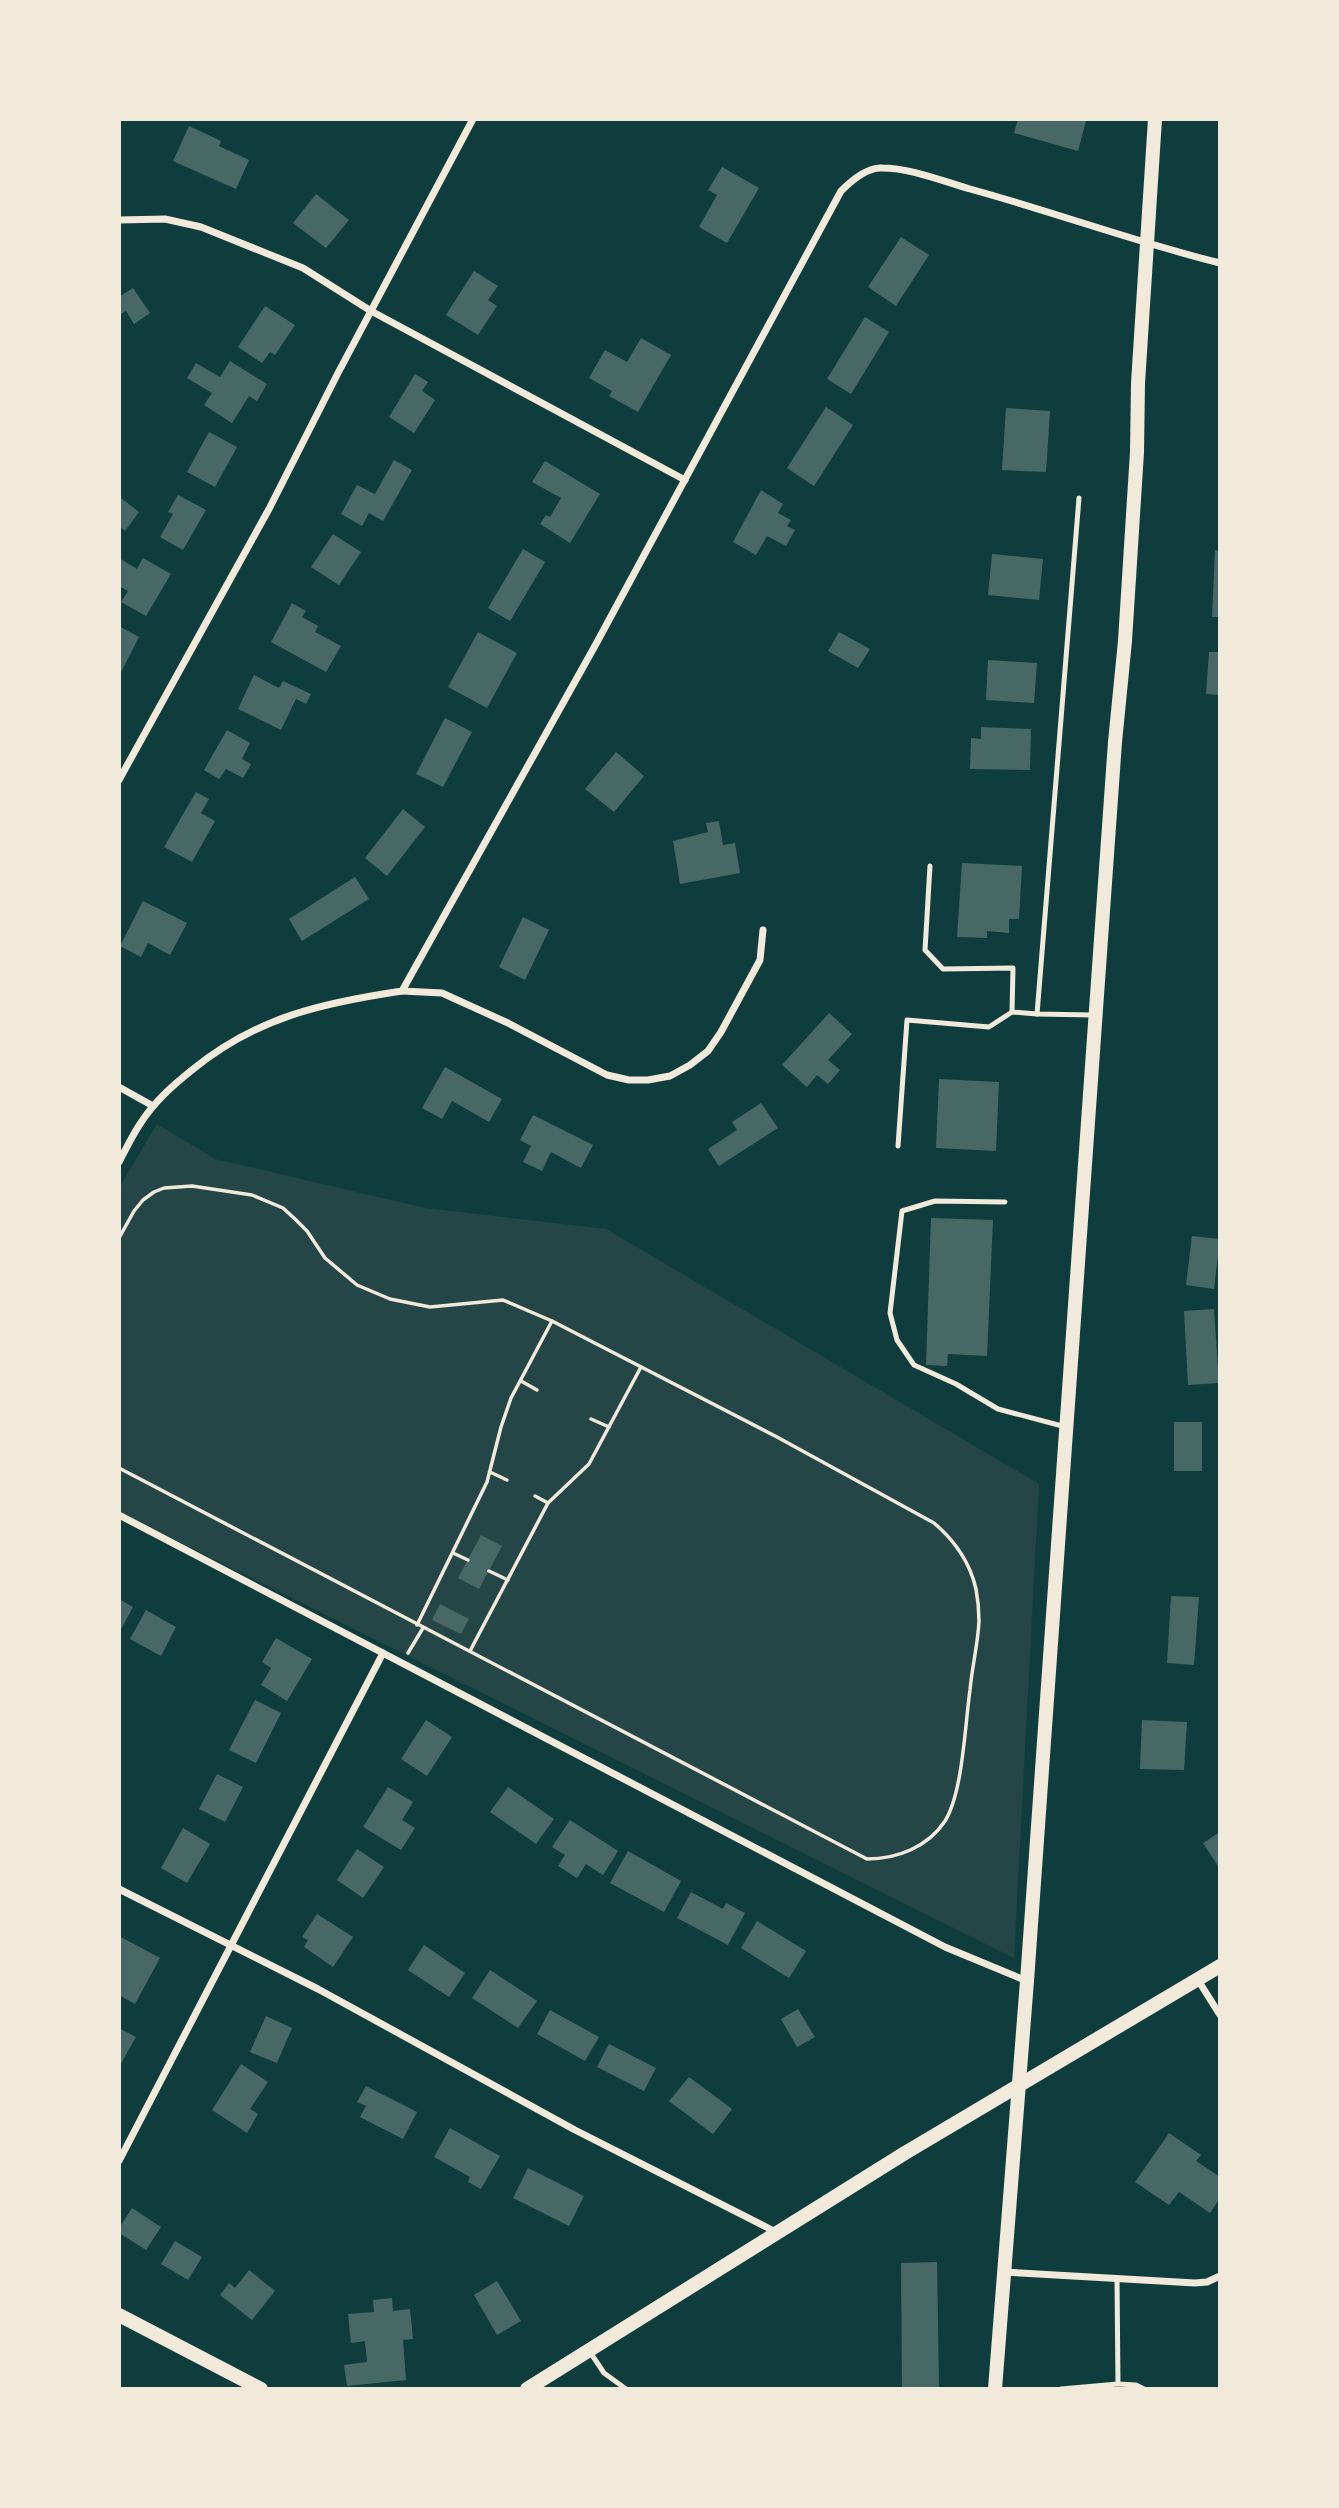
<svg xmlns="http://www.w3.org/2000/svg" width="1339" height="2508" font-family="Barlow,sans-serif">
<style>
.green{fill:#244646}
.building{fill:#486865}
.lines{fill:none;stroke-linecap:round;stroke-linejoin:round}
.path{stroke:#f1e9da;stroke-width:3.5}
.service{stroke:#f1e9da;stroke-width:5}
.minor{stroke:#f1e9da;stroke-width:7}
.secondary{stroke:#f1e9da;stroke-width:14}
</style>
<rect width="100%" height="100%" fill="#0f3d3e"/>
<path class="green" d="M 157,1124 L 215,1159 L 425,1208 L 606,1229 L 1039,1484 L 1014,1958 L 119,1512 L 119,1188 Z"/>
<g class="building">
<path d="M 1018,119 L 1078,119 L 1086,121 L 1078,151 L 1014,133 Z"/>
<path d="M 189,126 L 221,141 L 219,146 L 249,160 L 236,189 L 173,161 Z"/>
<path d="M 722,167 L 759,188 L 727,243 L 699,227 L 717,195 L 708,190 Z"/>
<path d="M 316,194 L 349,220 L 326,248 L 293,223 Z"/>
<path d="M 901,237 L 929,255 L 896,306 L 868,287 Z"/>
<path d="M 474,271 L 498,286 L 488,300 L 497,306 L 478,335 L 446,315 Z"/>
<path d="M 133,288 L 150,313 L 134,324 L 126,311 L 119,315 L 119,297 Z"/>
<path d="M 265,306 L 295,325 L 275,355 L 270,352 L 262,363 L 238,347 Z"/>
<path d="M 865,317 L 889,332 L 851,394 L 827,379 Z"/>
<path d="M 641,338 L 671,355 L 638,412 L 609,396 L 612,391 L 589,378 L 605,350 L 627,362 Z"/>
<path d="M 230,361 L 267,384 L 257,401 L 249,396 L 232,423 L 204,405 L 212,393 L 187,378 L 196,363 L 220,377 Z"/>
<path d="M 415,374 L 428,382 L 422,391 L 435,400 L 414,433 L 389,417 Z"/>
<path d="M 826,407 L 853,425 L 814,486 L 787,468 Z"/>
<path d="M 1006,408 L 1050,411 L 1046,472 L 1002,470 Z"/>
<path d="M 209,432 L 237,447 L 215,487 L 187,472 Z"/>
<path d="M 394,460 L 412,470 L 383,521 L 369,513 L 362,526 L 341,514 L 357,485 L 375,494 Z"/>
<path d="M 545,461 L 600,494 L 570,543 L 540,524 L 546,515 L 550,517 L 561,498 L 532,482 Z"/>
<path d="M 761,490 L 783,504 L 778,513 L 791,520 L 787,526 L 795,530 L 786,546 L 767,536 L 756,555 L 733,542 Z"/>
<path d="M 178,495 L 206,510 L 183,550 L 160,537 L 173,514 L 168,512 Z"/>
<path d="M 121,498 L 139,512 L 125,531 L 119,526 Z"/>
<path d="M 333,534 L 361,552 L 339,585 L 311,567 Z"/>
<path d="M 523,549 L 545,562 L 510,621 L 488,608 Z"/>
<path d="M 1215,550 L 1220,551 L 1220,617 L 1212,617 Z"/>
<path d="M 992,554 L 1043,559 L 1039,600 L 988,595 Z"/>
<path d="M 119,558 L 137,569 L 143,558 L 171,574 L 146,616 L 121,602 L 128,591 L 119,586 Z"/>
<path d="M 292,603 L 306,611 L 302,617 L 318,626 L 315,632 L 341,646 L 326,672 L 271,642 Z"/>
<path d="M 119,626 L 139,637 L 119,676 Z"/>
<path d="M 478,632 L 517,653 L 487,708 L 448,687 Z"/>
<path d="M 839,632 L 870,649 L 858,668 L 828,651 Z"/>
<path d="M 1209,652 L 1220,652 L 1220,695 L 1206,694 Z"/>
<path d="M 988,660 L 1037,663 L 1034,703 L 986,700 Z"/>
<path d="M 254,675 L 279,688 L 283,681 L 311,694 L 306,704 L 296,699 L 281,730 L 238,709 Z"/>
<path d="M 445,718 L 472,732 L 443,787 L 416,774 Z"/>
<path d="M 981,727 L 1031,729 L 1030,770 L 970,769 L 971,738 L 981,739 Z"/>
<path d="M 227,730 L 250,743 L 242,759 L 251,764 L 243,778 L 226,769 L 219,779 L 204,770 Z"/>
<path d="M 616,752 L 644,776 L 614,812 L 585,789 Z"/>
<path d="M 196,792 L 209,799 L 201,813 L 215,821 L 192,862 L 164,847 Z"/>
<path d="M 403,809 L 425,827 L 387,876 L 365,858 Z"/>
<path d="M 719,821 L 723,845 L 735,843 L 740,873 L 680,884 L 673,841 L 708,832 L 706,823 Z"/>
<path d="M 962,863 L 1022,866 L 1019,919 L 1009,919 L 1009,933 L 987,931 L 987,938 L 957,937 Z"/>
<path d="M 355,877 L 369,899 L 302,941 L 289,919 Z"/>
<path d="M 143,901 L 187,923 L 170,955 L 148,943 L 141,957 L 120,946 Z"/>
<path d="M 523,917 L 549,930 L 525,980 L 499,967 Z"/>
<path d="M 829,1013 L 852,1034 L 828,1060 L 840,1070 L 828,1084 L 817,1075 L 807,1087 L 782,1065 Z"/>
<path d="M 445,1067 L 502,1099 L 489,1122 L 452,1101 L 442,1119 L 422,1108 Z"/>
<path d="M 939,1079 L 999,1082 L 996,1151 L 936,1148 Z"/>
<path d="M 761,1103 L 778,1128 L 719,1166 L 708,1149 L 737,1130 L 732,1122 Z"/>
<path d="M 533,1115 L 593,1145 L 581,1168 L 551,1152 L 542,1171 L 523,1162 L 531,1146 L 520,1140 Z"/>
<path d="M 931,1218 L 993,1220 L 987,1356 L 948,1354 L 947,1366 L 926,1365 Z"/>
<path d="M 1192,1236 L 1220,1239 L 1214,1289 L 1186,1285 Z"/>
<path d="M 1214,1309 L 1219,1383 L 1188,1385 L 1184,1311 Z"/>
<rect x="1174" y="1422" width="28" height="49"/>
<path d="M 481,1535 L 502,1546 L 479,1589 L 458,1578 Z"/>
<path d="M 1171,1596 L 1199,1597 L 1194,1665 L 1167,1663 Z"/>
<path d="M 119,1599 L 133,1607 L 119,1633 Z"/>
<path d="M 440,1604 L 469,1619 L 461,1634 L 432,1620 Z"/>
<path d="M 146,1610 L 176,1627 L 161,1656 L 130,1639 Z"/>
<path d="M 276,1638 L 312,1659 L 287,1701 L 261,1685 L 271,1668 L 262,1662 Z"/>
<path d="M 255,1700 L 281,1713 L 256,1763 L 229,1750 Z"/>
<path d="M 426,1720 L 452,1737 L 427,1776 L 401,1759 Z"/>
<path d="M 1142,1720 L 1187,1722 L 1184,1770 L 1140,1769 Z"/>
<path d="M 217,1774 L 243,1787 L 225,1822 L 199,1809 Z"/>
<path d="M 388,1787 L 413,1802 L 402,1820 L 415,1828 L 401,1850 L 363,1827 Z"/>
<path d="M 508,1787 L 554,1819 L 536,1844 L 490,1812 Z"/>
<path d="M 570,1820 L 618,1851 L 603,1875 L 586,1864 L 577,1878 L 558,1866 L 565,1855 L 552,1847 Z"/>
<path d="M 183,1828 L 210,1844 L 187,1883 L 161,1868 Z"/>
<path d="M 1220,1832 L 1220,1869 L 1203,1843 Z"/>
<path d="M 357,1849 L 384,1867 L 363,1898 L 337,1880 Z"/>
<path d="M 628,1851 L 681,1881 L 664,1912 L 610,1883 Z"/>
<path d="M 691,1892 L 723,1909 L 726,1903 L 745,1913 L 728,1945 L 677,1918 Z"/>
<path d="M 317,1914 L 353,1937 L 333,1967 L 304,1947 L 308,1940 L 302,1937 Z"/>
<path d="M 757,1921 L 806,1951 L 789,1978 L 741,1948 Z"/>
<path d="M 119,1936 L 160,1958 L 135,2004 L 119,1995 Z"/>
<path d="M 424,1945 L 465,1973 L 449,1997 L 408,1970 Z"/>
<path d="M 490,1970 L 537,2001 L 518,2028 L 472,1998 Z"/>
<path d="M 798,2009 L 815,2037 L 797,2047 L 781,2019 Z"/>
<path d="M 550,2010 L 599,2037 L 585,2061 L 537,2034 Z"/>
<path d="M 266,2016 L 292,2028 L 277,2063 L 250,2052 Z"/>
<path d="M 119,2028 L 136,2037 L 119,2067 Z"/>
<path d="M 609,2044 L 656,2068 L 644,2091 L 597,2067 Z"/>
<path d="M 241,2064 L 268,2082 L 250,2109 L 258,2114 L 247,2133 L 212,2110 Z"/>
<path d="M 689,2077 L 732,2109 L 713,2134 L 669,2101 Z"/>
<path d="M 366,2086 L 417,2112 L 403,2139 L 360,2117 L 366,2106 L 357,2102 Z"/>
<path d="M 450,2128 L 500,2156 L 481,2189 L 468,2182 L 470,2177 L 434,2157 Z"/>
<path d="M 1169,2133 L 1201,2155 L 1196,2161 L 1220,2177 L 1220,2198 L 1210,2213 L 1179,2192 L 1169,2205 L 1135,2182 Z"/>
<path d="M 528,2168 L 584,2196 L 569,2226 L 513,2198 Z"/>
<path d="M 132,2208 L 161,2227 L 146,2250 L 119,2233 L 119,2228 Z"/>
<path d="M 175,2241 L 202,2257 L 188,2280 L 161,2264 Z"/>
<path d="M 937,2262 L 939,2388 L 902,2388 L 901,2263 Z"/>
<path d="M 249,2270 L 275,2291 L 252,2320 L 220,2295 L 229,2283 L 235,2288 Z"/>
<path d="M 497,2281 L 521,2321 L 497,2335 L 474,2295 Z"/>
<path d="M 392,2298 L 393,2311 L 410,2309 L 413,2339 L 403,2340 L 406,2380 L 347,2386 L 344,2365 L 367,2362 L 365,2341 L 351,2343 L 348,2314 L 374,2312 L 373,2300 Z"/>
</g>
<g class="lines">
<g class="path">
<path d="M 119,1238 L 134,1211 L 143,1200 L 154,1192 L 164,1188 L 192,1186 L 252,1195 L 283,1208 L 295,1219 L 307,1231 L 325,1258 L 357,1285 L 390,1299 L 430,1307 L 503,1300 L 552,1321 L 777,1437 L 934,1523 C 954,1540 970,1563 976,1589 C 978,1600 979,1610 979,1621 C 978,1644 972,1667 970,1690 C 965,1724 963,1792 945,1821 C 928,1847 897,1859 867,1859 L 119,1468"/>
<path d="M 521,1381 L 537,1390"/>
<path d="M 591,1419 L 609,1427"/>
<path d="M 490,1472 L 507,1480"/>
<path d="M 535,1496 L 548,1503"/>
<path d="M 453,1553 L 468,1560"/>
<path d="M 489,1571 L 508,1580"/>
<path d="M 417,1625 L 487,1482 L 501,1427 L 511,1398 L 552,1321"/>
<path d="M 470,1651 L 548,1503 L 589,1464 L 641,1367"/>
<path d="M 408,1653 L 423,1628"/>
</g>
<g class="service">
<path d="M 1079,498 L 1037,1014 L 1093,1015"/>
<path d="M 930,866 L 925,950 L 943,969 L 1013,968 L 1012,1012 L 1037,1014"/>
<path d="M 898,1146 L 907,1020 L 989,1027 L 1012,1012"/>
<path d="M 1005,1202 L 935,1201 L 902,1211 L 890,1313 L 897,1340 L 914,1365 L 956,1384 L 998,1409 L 1066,1427"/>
<path d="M 1117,2279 L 1118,2384 L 1136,2385 L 1144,2389"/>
<path d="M 590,2352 L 604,2373 L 626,2389"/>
<path d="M 1061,2389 L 1118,2384"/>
</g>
<g class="minor">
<path d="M 119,220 L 165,219 L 201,227 L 303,268 L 371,311 L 685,480"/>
<path d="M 119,780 L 269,509 L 338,373 L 473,119"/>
<path d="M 402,991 L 442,993 L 508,1023 L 607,1075 L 629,1080 L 648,1080 L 670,1076 L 690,1065 L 708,1051 L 721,1032 L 760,960 L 763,930"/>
<path d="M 119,1087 L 153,1106"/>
<path d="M 119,1162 C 126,1149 132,1136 140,1124 C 154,1102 172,1086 192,1070 C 257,1017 322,1003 402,991 L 596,644 L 841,191 C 851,181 867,167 882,168 C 911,168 942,181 970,189 C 1054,212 1135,242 1220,263"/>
<path d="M 119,1515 L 945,1947 L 1027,1981"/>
<path d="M 119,1889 L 318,1989 L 575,2130 L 776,2232"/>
<path d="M 1198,1980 L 1220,2015"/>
<path d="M 119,2161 L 383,1653"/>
<path d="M 1003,2272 L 1195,2283 L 1207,2282 L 1220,2276"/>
</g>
<g class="secondary">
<path d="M 119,2315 L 261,2389"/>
<path d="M 527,2389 L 905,2153 L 1220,1966"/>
<path d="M 995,2389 L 1027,1981 L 1115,742 L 1125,641 L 1137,452 L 1138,383 L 1155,119"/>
</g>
</g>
<rect width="1339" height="2508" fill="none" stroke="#f1e9da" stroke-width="242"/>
</svg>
